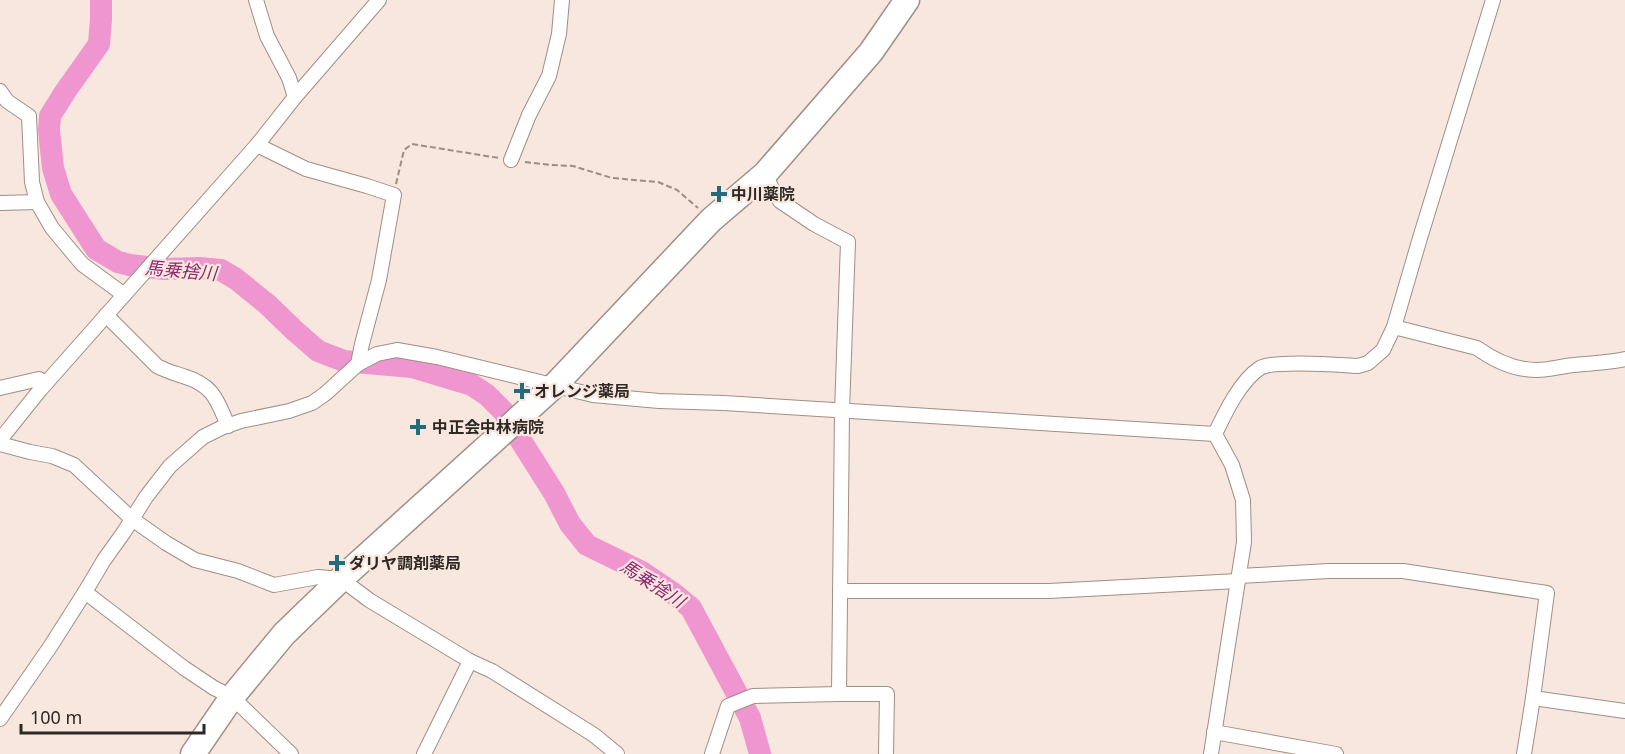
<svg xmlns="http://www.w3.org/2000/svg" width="1625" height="754" font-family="'Noto Sans','Noto Sans JP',sans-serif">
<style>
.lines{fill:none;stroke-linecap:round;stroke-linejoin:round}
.river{stroke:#ef96d0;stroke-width:22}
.minor-casing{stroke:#9e8f87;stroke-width:16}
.trunk-casing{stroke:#9e8f87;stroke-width:27}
.path{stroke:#998e87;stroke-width:2;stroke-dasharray:6 3;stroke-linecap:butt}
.minor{stroke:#fff;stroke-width:14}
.trunk{stroke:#fff;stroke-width:24}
.poi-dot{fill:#266b7b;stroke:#f8e7de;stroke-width:2}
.labels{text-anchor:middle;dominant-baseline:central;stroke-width:4.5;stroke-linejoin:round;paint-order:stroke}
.poi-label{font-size:16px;font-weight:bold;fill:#2e2824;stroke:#f8e7de;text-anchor:start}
.water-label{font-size:18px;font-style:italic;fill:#8d2871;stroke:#f8e7de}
</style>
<rect width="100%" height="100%" fill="#f8e7de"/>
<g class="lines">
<g class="river">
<path d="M 101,0 L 101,19 L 99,44 L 65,92 L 50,116 L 49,130 L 53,168 L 61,194 L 96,249 L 118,262 L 130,265 L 164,269 L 199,268 L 221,270 L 236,279 L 267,304 L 295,331 L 318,351 L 344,361 L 412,367 L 472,385 L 487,395 L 503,411"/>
<path d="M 516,433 L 554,493 L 570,524 L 587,545 L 642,572 L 673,593 L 691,608 L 750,718 L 760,754"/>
</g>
<defs>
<g id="minor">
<path d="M 256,0 L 267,36 L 289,78 L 295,97"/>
<path d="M 0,91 L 7,101 L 29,116 L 32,182 L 37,202 L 52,228 L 82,264 L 123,294"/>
<path d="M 257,145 L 306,169 L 367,186 L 394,195 L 379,280 L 362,344 L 358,364"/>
<path d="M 511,160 L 529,115 L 549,76 L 559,34 L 562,0"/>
<path d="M 765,174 L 774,193 L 780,201 L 814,224 L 848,242 L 842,411 L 839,694"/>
<path d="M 0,203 L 37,202"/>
<path d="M 106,315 L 157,366 C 166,371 174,373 183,376 C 213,385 217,399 228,426"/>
<path d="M 1394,327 L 1477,348 C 1495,361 1514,370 1537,370 C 1549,370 1562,366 1574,365 C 1591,363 1608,363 1625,359"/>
<path d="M 0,388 L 39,379 L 46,383"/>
<path d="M 1215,434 C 1225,413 1240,381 1260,368 C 1274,360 1339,365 1358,366 L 1368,363 L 1383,350 L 1394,327 L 1420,238 L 1493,0"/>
<path d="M 0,440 L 40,390 L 257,145 L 295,97 L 379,0"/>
<path d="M 0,444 L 30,452 L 52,456 L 74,465 L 132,519 L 166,543 L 195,560 L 238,571 L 274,585 L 318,577 L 341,579 L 369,600 L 470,661 L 492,671 L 594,735 L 617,754"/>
<path d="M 1239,576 L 1329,571 L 1403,571 L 1547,593 L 1533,698 L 1625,711"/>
<path d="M 840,591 L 1049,591 L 1238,581"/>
<path d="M 85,592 L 184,668 L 214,688 L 232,697 L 291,754"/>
<path d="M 0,719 L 50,647 L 85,592 L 104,560 L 124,532 L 146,497 L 170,466 L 203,437 L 221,428 L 241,421 L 289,411 L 312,403 L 325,394 L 358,364 L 377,354 L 397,350 L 437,357 L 593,395 L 659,401 L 724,403 L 1215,434"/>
<path d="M 1214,732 L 1336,754"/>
<path d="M 424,754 L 470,661"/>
<path d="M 712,754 L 728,706 L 753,696 L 839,694 L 887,694 L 886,754"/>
<path d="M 1211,754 L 1244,542 L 1243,500 L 1232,465 L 1215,434"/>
<path d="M 1524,754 L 1533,698"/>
</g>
<path id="trunk" d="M 193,754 L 232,697 L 284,634 L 341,579 L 554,386 L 711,220 L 765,174 L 871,52 L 907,0"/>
</defs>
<use href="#minor" class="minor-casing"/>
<use href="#trunk" class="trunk-casing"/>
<g class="path">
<path d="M 525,162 L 551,165 L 573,166 L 612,178 L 658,182 L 677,190 L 698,208"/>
<path d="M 396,184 L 404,150 L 412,144 L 499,158"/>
</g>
<use href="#minor" class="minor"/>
<use href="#trunk" class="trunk"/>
</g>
<g class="poi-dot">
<path d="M716 185h6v6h6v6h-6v6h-6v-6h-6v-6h6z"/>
<path d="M519 382h6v6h6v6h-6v6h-6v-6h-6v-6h6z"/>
<path d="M415 418h6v6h6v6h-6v6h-6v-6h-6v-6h6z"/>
<path d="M334 554h6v6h6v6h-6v6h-6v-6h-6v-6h6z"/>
</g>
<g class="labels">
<g class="poi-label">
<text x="731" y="194">中川薬院</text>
<text x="534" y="391">オレンジ薬局</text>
<text x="432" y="427">中正会中林病院</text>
<text x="349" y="563">ダリヤ調剤薬局</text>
</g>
<g class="water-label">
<text transform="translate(181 270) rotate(5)">馬乗捨川</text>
<text transform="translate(653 583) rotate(33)">馬乗捨川</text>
</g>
</g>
<path d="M21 724v9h183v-9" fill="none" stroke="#2e2824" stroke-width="3"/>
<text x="30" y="724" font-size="18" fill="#2e2824" stroke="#f8e7de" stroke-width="4.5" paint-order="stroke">100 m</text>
</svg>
